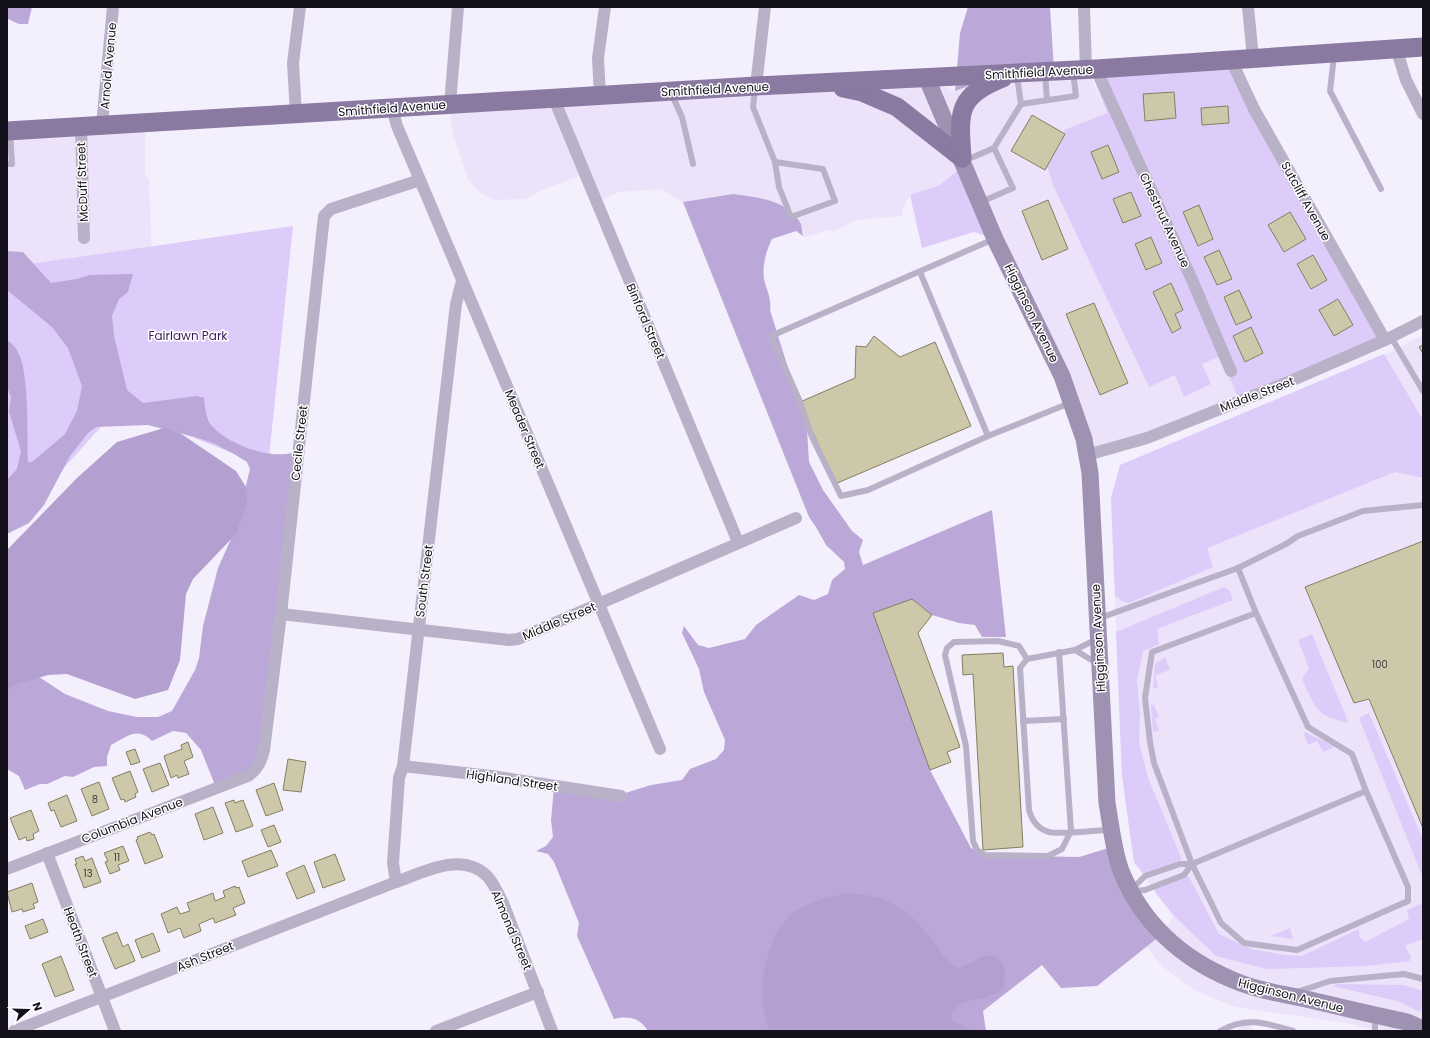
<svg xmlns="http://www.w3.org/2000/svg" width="1430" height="1038" font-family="Poppins,sans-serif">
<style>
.built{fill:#ece3fa}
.green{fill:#ddcbfa}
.forest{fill:#bba8d8}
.water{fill:#b3a0d0}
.building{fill:#cdc8a9;stroke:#837f61}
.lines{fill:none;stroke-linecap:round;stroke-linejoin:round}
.lane{stroke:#b9b1c7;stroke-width:6}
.street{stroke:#b9b1c7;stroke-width:12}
.secondary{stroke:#9e91b1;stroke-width:17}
.primary{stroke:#8a7aa1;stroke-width:19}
.labels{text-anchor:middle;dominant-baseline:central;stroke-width:3;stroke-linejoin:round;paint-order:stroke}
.number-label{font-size:10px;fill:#433f3f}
.street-label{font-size:12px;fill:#15111c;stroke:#fff}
.park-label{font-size:12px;fill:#381c56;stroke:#fff}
</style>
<rect width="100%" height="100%" fill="#f4effc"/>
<g class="built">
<path d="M 1088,70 L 1107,114 L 1064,130 L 1160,381 L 1218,357 L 1222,361 L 1239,400 L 1087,455 L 1065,388 L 962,167 L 940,185 L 910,195 L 902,210 L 902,216 L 857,220 L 835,231 L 829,230 L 805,237 L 803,236 L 801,224 L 793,213 L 775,202 L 754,196 L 733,194 L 683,202 L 661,189 L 619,192 L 592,204 L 579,176 L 542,190 L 527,199 L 494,200 L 480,193 L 468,179 L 453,134 L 448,105 L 929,78 L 942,86 L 955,91 L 974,84 Z"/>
<path d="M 145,123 L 145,174 L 149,180 L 152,259 L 51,283 L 23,252 L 7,251 L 7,131 Z"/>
<path d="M 1423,335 L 1422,1031 L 1379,1031 L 1347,1023 L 1235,1007 L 1196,991 L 1163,967 L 1147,947 L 1160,936 L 1174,916 L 1134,862 L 1122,776 L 1111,498 Z"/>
<path d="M 1248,1022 L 1254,1031 L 1235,1031 Z"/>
</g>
<g class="green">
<path d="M 1231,60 L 1385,340 L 1239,400 L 1222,361 L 1218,357 L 1202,364 L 1211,384 L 1184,397 L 1175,375 L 1149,387 L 1053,185 L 1047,166 L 1065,134 L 1064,130 L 1107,113 L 1090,69 Z"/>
<path d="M 962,167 L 995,239 L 974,232 L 922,248 L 910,195 L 940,185 Z"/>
<path d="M 293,226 L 268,467 L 118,408 L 7,531 L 7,274 L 23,265 Z"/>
<path d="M 1384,354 L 1423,420 L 1423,478 L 1395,472 L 1207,548 L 1213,567 L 1129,603 L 1122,601 L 1115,595 L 1111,498 L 1120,465 Z"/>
<path d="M 1224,587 L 1230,591 L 1233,600 L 1157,629 L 1159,644 L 1143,651 L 1137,681 L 1140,714 L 1139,742 L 1148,778 L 1181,857 L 1180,864 L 1145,876 L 1134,862 L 1122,776 L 1116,632 Z"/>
<path d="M 1312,634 L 1347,719 L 1349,723 C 1316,716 1316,709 1302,679 L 1309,668 L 1298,640 Z"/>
<path d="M 1165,657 L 1170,670 L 1155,675 L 1158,687 L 1153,689 L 1155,664 Z"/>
<path d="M 1151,705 L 1154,705 L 1159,717 L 1155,719 L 1159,730 L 1153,732 Z"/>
<path d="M 1369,713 L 1423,840 L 1423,878 L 1359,718 Z"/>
<path d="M 1305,732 L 1332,745 L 1333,748 L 1323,752 L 1317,741 L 1308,745 L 1303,733 Z"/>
<path d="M 1184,875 L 1189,877 L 1219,934 L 1251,949 L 1285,955 L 1302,956 L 1359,929 L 1359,936 L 1365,942 L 1409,919 L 1407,910 L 1423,903 L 1423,939 L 1405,946 L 1411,957 L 1410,961 L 1367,966 L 1267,969 L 1216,956 L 1174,916 L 1155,892 L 1156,886 Z"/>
<path d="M 1290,928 L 1293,939 L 1271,936 Z"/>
<path d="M 1338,984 L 1404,985 L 1423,991 L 1423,1004 L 1420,1012 L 1397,1001 L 1333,986 Z"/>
</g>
<g class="forest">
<path d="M 7,7 L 32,7 L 28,24 L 19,24 L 8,19 Z"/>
<path d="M 968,7 L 1050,7 L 1054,69 L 974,84 L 955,91 L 960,33 Z"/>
<path d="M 733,194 C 757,197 788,200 801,224 C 802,227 802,233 803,236 L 796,231 L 772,239 C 766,251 762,266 764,279 C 766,289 772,299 770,310 L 807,429 L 809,462 L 823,490 L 852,531 L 863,540 L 859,552 L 863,565 L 992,510 L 1006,637 L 982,637 L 975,625 L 959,623 L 932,615 L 912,599 L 930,770 L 971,848 L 985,855 L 1079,857 L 1112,847 L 1160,936 L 1097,986 L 1061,988 L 1042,965 L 983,1011 L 986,1031 L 648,1031 C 639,1017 629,1016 614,1019 L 577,936 L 579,923 L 554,862 L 548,854 L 536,851 L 546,846 L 553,837 L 551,820 L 554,787 L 619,795 L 651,785 L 682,780 L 690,769 L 716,759 L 724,750 L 725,740 L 704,692 L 699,669 L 682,633 L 684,626 L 698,645 L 709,648 L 745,639 L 756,625 L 799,595 L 814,600 L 828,594 L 832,580 L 845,569 L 844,562 L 826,545 L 816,527 L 809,517 L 683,202 Z"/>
<path d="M 7,251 L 23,252 L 51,283 L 77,279 L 90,275 L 133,274 L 128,292 L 119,299 L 112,316 L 114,336 L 127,390 L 143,403 L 197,396 L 204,398 C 205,406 206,419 211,425 C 227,444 268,459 292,453 L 293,458 L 277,605 L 256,769 L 215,785 L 201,750 L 186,733 L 173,731 L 152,741 C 137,726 127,737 111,745 L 107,757 L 107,766 L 94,767 L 73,777 L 65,776 L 47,784 L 40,784 L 25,790 L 19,776 L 7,769 L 7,674 L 39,677 L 65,694 L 108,711 L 137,717 L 158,717 L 172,711 L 195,670 L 199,658 L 203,626 L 218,568 L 235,530 L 250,469 L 247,462 L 234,454 L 213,443 L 195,437 L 148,425 L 96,427 L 88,433 L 70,456 L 44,505 L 29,523 L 7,534 L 7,480 L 17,469 L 21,451 L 9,412 L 11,397 L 7,387 L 7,340 C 14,344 18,351 21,359 C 29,386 27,433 28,462 L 32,462 L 65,434 L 77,411 L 82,386 L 68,348 L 52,327 L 7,290 Z"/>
</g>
<g class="water">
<path d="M 164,428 L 180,433 L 236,471 L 246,487 L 247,503 L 236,534 L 193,579 L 186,594 L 180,660 L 168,690 L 135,699 L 67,674 L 48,675 L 17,684 L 7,689 L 7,550 L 77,478 L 117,442 Z"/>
<path d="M 846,893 C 887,895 908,908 933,941 C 941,951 945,961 957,968 C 971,967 989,944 1002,963 C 1006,971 1005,979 1003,988 C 986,1004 967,993 951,1013 L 952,1020 L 973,1031 L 769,1031 L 763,1008 L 763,975 L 769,951 L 778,929 L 794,911 L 816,901 Z"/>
</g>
<g class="building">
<path d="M 1174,92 L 1176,118 L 1145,121 L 1143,94 Z"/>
<path d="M 1228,106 L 1229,123 L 1202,125 L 1201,108 Z"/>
<path d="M 1032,115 L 1065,134 L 1045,170 L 1011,151 Z"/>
<path d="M 1108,145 L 1119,172 L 1102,179 L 1091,152 Z"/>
<path d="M 1131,192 L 1141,216 L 1123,223 L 1113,199 Z"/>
<path d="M 1048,200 L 1068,249 L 1042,260 L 1022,211 Z"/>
<path d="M 1199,205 L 1213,239 L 1198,246 L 1183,212 Z"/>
<path d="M 1290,212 L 1306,239 L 1284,252 L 1268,225 Z"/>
<path d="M 1151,237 L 1162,263 L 1146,270 L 1135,244 Z"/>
<path d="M 1219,250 L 1232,279 L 1217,285 L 1204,257 Z"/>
<path d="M 1313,255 L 1327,280 L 1311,289 L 1297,264 Z"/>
<path d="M 1171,283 L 1183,310 L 1175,314 L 1181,328 L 1172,333 L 1153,292 Z"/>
<path d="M 1239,290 L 1252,318 L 1236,325 L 1224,297 Z"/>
<path d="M 1338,299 L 1353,325 L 1334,336 L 1319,310 Z"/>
<path d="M 1094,303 L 1128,383 L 1100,395 L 1066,314 Z"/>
<path d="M 1251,327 L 1263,353 L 1245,362 L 1233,336 Z"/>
<path d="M 874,336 L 900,357 L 935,342 L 971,426 L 835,484 L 800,402 L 855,378 L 856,346 L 866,347 Z"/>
<path d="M 1423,345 L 1423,354 L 1419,347 Z"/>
<path d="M 1423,541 L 1423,828 L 1369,699 L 1354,703 L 1305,587 Z"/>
<path d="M 912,599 L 932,615 L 918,633 L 960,747 L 947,752 L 951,762 L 930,770 L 873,613 Z"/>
<path d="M 1003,653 L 1004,667 L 1013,666 L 1023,847 L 983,850 L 973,674 L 963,675 L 962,655 Z"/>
<path d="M 188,742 L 193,757 L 184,761 L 189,774 L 178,778 L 177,775 L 171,778 L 164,756 L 182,749 L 181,745 Z"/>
<path d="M 135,749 L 140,762 L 131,765 L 126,752 Z"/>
<path d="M 288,759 L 306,762 L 301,792 L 283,790 Z"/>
<path d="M 160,763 L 169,785 L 152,792 L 143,769 Z"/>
<path d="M 130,771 L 138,792 L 135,794 L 136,797 L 125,802 L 124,799 L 121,800 L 112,778 Z"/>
<path d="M 99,782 L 109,809 L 92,816 L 81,789 Z"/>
<path d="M 274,783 L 283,810 L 266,816 L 256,790 Z"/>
<path d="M 67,795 L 77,821 L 61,827 L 54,810 L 51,811 L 48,803 Z"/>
<path d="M 234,800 L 235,803 L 243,800 L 253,826 L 236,832 L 225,803 Z"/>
<path d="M 213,807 L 223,833 L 204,840 L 195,814 Z"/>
<path d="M 31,810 L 39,831 L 33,834 L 34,839 L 27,841 L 26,837 L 19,840 L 10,818 Z"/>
<path d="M 274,825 L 281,842 L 268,847 L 261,830 Z"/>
<path d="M 150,832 L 152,835 L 154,834 L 163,857 L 145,864 L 136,840 L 138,839 L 137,837 Z"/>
<path d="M 123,846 L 129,861 L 118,865 L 120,870 L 110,874 L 105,862 L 108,861 L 104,853 Z"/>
<path d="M 271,850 L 278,866 L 248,877 L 242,861 Z"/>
<path d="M 335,854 L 345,880 L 323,888 L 314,862 Z"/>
<path d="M 83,856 L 85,861 L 92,858 L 101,882 L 84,888 L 75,864 L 77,864 L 75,859 Z"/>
<path d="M 304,865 L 315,892 L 297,899 L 286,873 Z"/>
<path d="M 32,883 L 38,902 L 33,904 L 35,908 L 23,912 L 22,909 L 12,912 L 7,892 Z"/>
<path d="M 235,886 L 236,888 L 239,887 L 245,903 L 233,908 L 236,915 L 215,923 L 213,918 L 199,924 L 201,931 L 184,938 L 180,928 L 168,933 L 161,914 L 177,907 L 180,914 L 190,911 L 187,903 L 213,893 L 215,901 L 225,897 L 223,891 Z"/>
<path d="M 43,919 L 48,932 L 30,939 L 25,926 Z"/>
<path d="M 117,932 L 123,947 L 128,944 L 135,961 L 115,969 L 102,938 Z"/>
<path d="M 153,933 L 160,951 L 142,958 L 135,940 Z"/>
<path d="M 61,956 L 74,990 L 55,997 L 42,964 Z"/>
</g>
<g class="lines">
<g class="lane">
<path d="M 1334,56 L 1330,91 L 1381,189"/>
<path d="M 1045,73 L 1047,100"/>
<path d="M 1017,76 L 1021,104"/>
<path d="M 755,89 L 753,107 L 775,162 L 779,187 L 791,217 L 835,201 L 823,169 L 775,162"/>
<path d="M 672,95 L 682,117 L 693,164"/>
<path d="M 964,161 L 994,148"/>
<path d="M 7,164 L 12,164 L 10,132"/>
<path d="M 981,202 L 1013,188 L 994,148 L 1021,104 L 1076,96 L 1073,72"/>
<path d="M 994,239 L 771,336 L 800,402 L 812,437 L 841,496 L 868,490 L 988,436 L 1070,403"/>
<path d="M 920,272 L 988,436"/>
<path d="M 1391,337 L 1423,391"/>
<path d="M 1238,568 L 1256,613 L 1308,727 L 1352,754 L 1366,791 L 1408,887 L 1408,901 L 1297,950 L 1244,943 L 1221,923 L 1192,864 L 1154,763 L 1150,742 L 1145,698 L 1152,652 L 1256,613"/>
<path d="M 1100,618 L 1238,568 L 1286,544 L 1298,536 L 1363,511 L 1423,505"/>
<path d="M 1097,639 L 1075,650 L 1027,659 L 1020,668 L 1029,810 C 1032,821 1038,829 1049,832 C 1058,835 1097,830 1109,830"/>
<path d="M 1075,650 L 1098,664"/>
<path d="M 1027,659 L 1019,646 L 998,641 L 954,642 L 947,648 L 945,655 L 966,746 L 973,841 L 977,850 L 985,855 L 1048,856 L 1062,849 L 1071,831 L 1059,652"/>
<path d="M 1023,721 L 1064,719"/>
<path d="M 1132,889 L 1145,876 L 1180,864 L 1192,864 L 1366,791"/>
<path d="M 1132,891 L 1145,890 L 1184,875 L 1192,864"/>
<path d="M 1297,992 L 1330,981 L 1404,974 L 1423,979"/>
<path d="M 1220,1031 C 1247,1016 1266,1023 1293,1031"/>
<path d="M 1375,1031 L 1375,1016"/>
</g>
<g class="street">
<path d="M 1084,7 L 1086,70"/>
<path d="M 1248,7 L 1253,58"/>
<path d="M 1396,48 L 1406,80 L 1423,114"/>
<path d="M 1231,60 L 1254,109 L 1385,340"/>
<path d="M 1096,69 L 1193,282 L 1231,371"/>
<path d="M 756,86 L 765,7"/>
<path d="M 600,96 L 598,58 L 605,7"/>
<path d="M 554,99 L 738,542"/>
<path d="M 450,104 L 458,7"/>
<path d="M 392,108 L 397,126 L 420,180 L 660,749"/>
<path d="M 296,114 L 293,63 L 300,7"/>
<path d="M 102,125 L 113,7"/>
<path d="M 81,126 L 84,238"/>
<path d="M 1087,455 L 1147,438 L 1288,382 L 1385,340 L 1423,321"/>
<path d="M 281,614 L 509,640 L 518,639 L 796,518"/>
<path d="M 403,766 L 491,776 L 621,796"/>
<path d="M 47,853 L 115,1031"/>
<path d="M 7,869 L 248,776 C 258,769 261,762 264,750 L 281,614 L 324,216 L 331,209 L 420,180"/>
<path d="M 396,882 L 393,863 L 399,778 L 403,766 L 456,304 L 462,281"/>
<path d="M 14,1031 L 396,882 C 424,872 462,851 487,876 C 494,883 498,894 503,903 L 552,1031"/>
<path d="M 436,1031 L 538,992"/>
</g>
<path class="secondary" d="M 927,79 L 995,239 L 1062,376 L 1084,439 L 1090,473 L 1107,803 C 1111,825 1113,849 1121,871 C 1142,923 1182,959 1233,980 C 1256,990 1282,994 1306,999 C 1340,1007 1373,1015 1407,1022 L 1423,1029"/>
<g class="primary">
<path d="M 843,88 L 862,92 L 897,107 L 962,158"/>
<path d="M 7,131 L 756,86 L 1096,69 L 1423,47"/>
<path d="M 962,158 C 959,113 956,96 1003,78"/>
</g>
</g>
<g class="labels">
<g class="number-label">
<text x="1380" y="664">100</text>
<text x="95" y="799">8</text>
<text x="117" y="857">11</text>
<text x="88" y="873">13</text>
</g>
<g class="street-label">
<text transform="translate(108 66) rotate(-85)">Arnold Avenue</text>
<text transform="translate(1039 72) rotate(-3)">Smithfield Avenue</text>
<text transform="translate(715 89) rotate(-3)">Smithfield Avenue</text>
<text transform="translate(392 108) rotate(-4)">Smithfield Avenue</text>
<text transform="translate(82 182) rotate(-92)">McDuff Street</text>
<text transform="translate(1306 201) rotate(61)">Sutcliff Avenue</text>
<text transform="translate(1165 220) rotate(65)">Chestnut Avenue</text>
<text transform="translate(1032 313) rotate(64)">Higginson Avenue</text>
<text transform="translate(646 321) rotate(67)">Binford Street</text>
<text transform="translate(1257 394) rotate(-21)">Middle Street</text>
<text transform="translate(525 429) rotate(67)">Meader Street</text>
<text transform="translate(299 443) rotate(-84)">Cecile Street</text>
<text transform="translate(424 581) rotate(-83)">South Street</text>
<text transform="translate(559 621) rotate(-23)">Middle Street</text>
<text transform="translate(1098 638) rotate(-93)">Higginson Avenue</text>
<text transform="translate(512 780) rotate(8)">Highland Street</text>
<text transform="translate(132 820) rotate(-21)">Columbia Avenue</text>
<text transform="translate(512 930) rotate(67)">Almond Street</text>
<text transform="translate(81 942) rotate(69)">Heath Street</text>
<text transform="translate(205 956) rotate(-22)">Ash Street</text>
<text transform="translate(1291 995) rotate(14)">Higginson Avenue</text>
</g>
<g class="park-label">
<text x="188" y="335">Fairlawn Park</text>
</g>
</g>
<rect width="1430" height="1038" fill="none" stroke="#15111c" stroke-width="16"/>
<g transform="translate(28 1010) rotate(70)" stroke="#ffffff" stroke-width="3" paint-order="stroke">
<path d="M0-3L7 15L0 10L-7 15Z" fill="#15111c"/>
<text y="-6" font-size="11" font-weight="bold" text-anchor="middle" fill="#15111c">N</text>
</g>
</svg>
